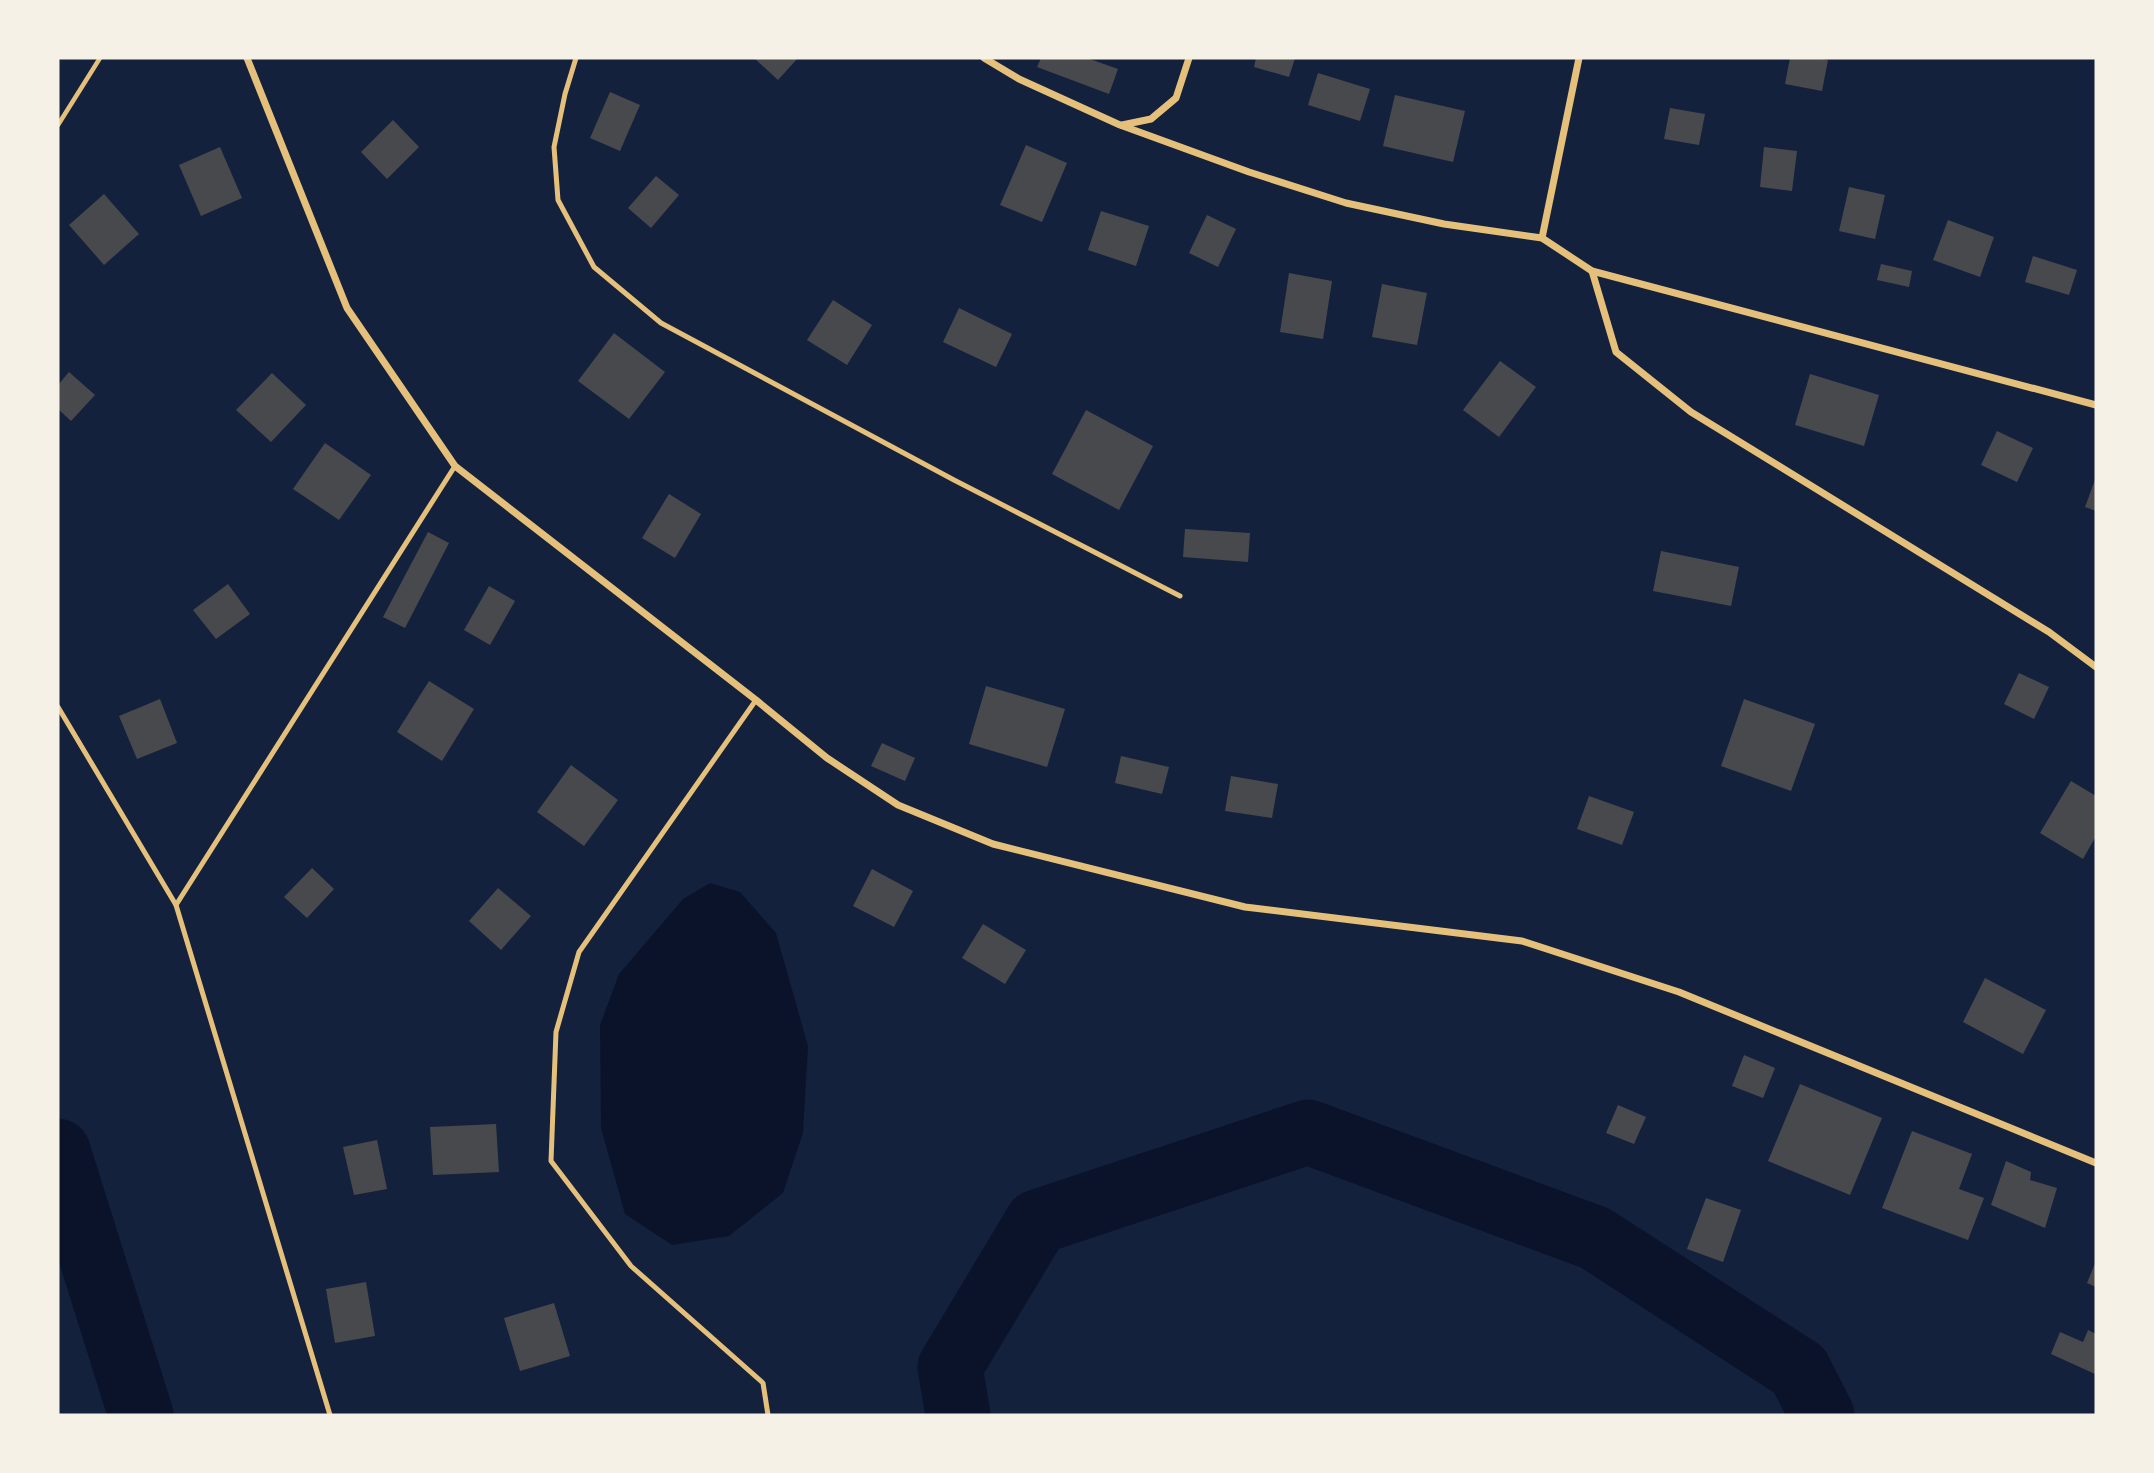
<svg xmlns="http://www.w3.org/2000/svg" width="2154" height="1473" font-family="'Fira Sans Condensed',sans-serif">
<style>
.water{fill:#0b132b}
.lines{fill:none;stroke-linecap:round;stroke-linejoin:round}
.river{stroke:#0b132b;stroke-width:65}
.building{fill:#48494c}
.path{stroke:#e5c07b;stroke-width:4.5}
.service{stroke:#e5c07b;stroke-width:5}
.minor{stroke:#e5c07b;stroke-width:7}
</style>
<rect width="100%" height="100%" fill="#14213d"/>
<path class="water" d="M 710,883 L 740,892 L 776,933 L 808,1046 L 803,1133 L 783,1193 L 729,1236 L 672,1245 L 625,1214 L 601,1128 L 600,1025 L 619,974 L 683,899 Z"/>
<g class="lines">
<g class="river">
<path d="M 58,1151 L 141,1415"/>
<path d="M 958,1415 L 950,1367 L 1037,1222 L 1308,1132 L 1595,1238 L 1799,1370 L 1822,1415"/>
</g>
</g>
<g class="building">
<path d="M 754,58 L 798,58 L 778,80 Z"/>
<path d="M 1041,58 L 1087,58 L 1118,69 L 1109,94 L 1037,67 Z"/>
<path d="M 1256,58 L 1295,58 L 1289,77 L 1254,67 Z"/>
<path d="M 1790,58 L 1817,58 L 1828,60 L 1822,91 L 1785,84 Z"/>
<path d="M 1318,73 L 1370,89 L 1360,121 L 1308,105 Z"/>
<path d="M 610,92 L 640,105 L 620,151 L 590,138 Z"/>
<path d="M 1395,95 L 1465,111 L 1453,162 L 1383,146 Z"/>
<path d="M 1670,108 L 1705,114 L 1699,145 L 1664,139 Z"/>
<path d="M 393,120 L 419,147 L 387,179 L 361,152 Z"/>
<path d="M 1026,145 L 1067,163 L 1042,222 L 1000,205 Z"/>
<path d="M 220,147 L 242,198 L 201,216 L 179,165 Z"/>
<path d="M 1764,147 L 1797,151 L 1792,191 L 1760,187 Z"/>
<path d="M 656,176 L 679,195 L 651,228 L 628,208 Z"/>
<path d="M 1849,187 L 1885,195 L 1875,239 L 1839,231 Z"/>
<path d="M 104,194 L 139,234 L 104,265 L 69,225 Z"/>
<path d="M 1101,211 L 1149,226 L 1136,266 L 1088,250 Z"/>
<path d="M 1207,215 L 1236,229 L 1218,267 L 1189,253 Z"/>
<path d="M 1948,220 L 1994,237 L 1980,277 L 1933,260 Z"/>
<path d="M 2033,256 L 2077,270 L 2069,295 L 2025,282 Z"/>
<path d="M 1881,264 L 1912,271 L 1909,287 L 1877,280 Z"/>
<path d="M 1289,273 L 1332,281 L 1323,339 L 1280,332 Z"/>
<path d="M 1382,284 L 1427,293 L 1417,345 L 1372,337 Z"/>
<path d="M 833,300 L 872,325 L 847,365 L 807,340 Z"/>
<path d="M 959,308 L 1012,334 L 996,367 L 943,342 Z"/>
<path d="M 614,333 L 665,372 L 629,419 L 578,381 Z"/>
<path d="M 1500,361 L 1536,387 L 1499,437 L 1463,410 Z"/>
<path d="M 69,372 L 95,395 L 71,421 L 58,409 L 58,385 Z"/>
<path d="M 272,373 L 306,405 L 271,442 L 236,410 Z"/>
<path d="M 1810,374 L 1879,395 L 1864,446 L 1795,425 Z"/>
<path d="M 1086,410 L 1153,446 L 1119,510 L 1052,474 Z"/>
<path d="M 1997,431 L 2033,448 L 2017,482 L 1981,465 Z"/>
<path d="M 325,443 L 371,475 L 339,520 L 293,489 Z"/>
<path d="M 2096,477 L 2096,511 L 2085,507 Z"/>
<path d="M 669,494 L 701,514 L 675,558 L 642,538 Z"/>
<path d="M 1185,529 L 1250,533 L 1248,562 L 1183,557 Z"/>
<path d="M 428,532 L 449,543 L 405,628 L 383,617 Z"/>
<path d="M 1661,551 L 1739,567 L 1731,606 L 1653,591 Z"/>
<path d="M 228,584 L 250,614 L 216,639 L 193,610 Z"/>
<path d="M 489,586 L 515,601 L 490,645 L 464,630 Z"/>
<path d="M 2019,673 L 2049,687 L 2034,719 L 2004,704 Z"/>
<path d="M 429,681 L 474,709 L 442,761 L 397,732 Z"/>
<path d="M 986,686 L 1065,709 L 1047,767 L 969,744 Z"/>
<path d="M 160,699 L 177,743 L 137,759 L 119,716 Z"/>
<path d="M 1744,699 L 1815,724 L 1791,791 L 1721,766 Z"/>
<path d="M 882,743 L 915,758 L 905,781 L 871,766 Z"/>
<path d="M 1121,756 L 1169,767 L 1162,794 L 1115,783 Z"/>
<path d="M 571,765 L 618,800 L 584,846 L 537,812 Z"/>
<path d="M 1231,776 L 1278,784 L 1272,818 L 1225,811 Z"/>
<path d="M 2071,781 L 2096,796 L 2096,836 L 2083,859 L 2040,833 Z"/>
<path d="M 1589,796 L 1634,812 L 1622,845 L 1577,829 Z"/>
<path d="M 312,868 L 334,889 L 307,918 L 284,897 Z"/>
<path d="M 872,869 L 913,891 L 894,927 L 853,906 Z"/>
<path d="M 498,888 L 531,916 L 501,950 L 469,921 Z"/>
<path d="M 983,924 L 1026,950 L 1005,984 L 962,958 Z"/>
<path d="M 1985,978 L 2046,1010 L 2023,1054 L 1963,1022 Z"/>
<path d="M 1744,1055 L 1775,1068 L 1763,1098 L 1732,1086 Z"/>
<path d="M 1800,1084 L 1882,1118 L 1850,1195 L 1768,1161 Z"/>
<path d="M 1618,1105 L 1646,1117 L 1634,1144 L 1606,1133 Z"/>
<path d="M 496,1124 L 499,1172 L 433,1175 L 430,1127 Z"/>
<path d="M 1912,1131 L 1972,1154 L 1959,1189 L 1984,1198 L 1968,1240 L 1882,1208 Z"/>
<path d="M 377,1140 L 387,1189 L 354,1195 L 343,1147 Z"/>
<path d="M 2006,1161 L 2031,1172 L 2030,1180 L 2057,1188 L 2045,1228 L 1991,1205 Z"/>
<path d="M 1706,1198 L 1741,1210 L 1723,1262 L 1687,1249 Z"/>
<path d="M 2096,1261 L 2096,1287 L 2087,1283 Z"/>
<path d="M 366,1282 L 375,1336 L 335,1343 L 326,1289 Z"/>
<path d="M 554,1303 L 570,1356 L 520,1371 L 504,1318 Z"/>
<path d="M 2088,1330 L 2096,1334 L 2095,1374 L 2051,1354 L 2060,1332 L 2083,1342 Z"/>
</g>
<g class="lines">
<path class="path" d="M 58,125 L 100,58"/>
<g class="service">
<path d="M 576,58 L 565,94 L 554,147 L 558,200 L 594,267 L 661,323 L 954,480 L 1180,596"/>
<path d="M 756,700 L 579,952 L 556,1032 L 551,1161 L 631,1266 L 763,1383 L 768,1415"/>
<path d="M 58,707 L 176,905"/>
<path d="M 330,1415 L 176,905 L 455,466"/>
</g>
<g class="minor">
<path d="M 247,58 L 347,308 L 455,466 L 756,700 L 827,758 L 898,805 L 993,844 L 1245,907 L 1522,941 L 1679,992 L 2096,1163"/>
<path d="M 984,58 L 1019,79 L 1120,125 L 1249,172 L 1346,203 L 1444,224 L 1542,238 L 1592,271 L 2096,405"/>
<path d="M 1122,125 L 1151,119 L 1176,98 L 1189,58"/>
<path d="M 1542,238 L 1579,58"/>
<path d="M 1592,271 L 1616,352 L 1691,412 L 2049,632 L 2096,667"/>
</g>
</g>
<rect width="2154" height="1473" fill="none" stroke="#f6f1e7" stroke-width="119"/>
</svg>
